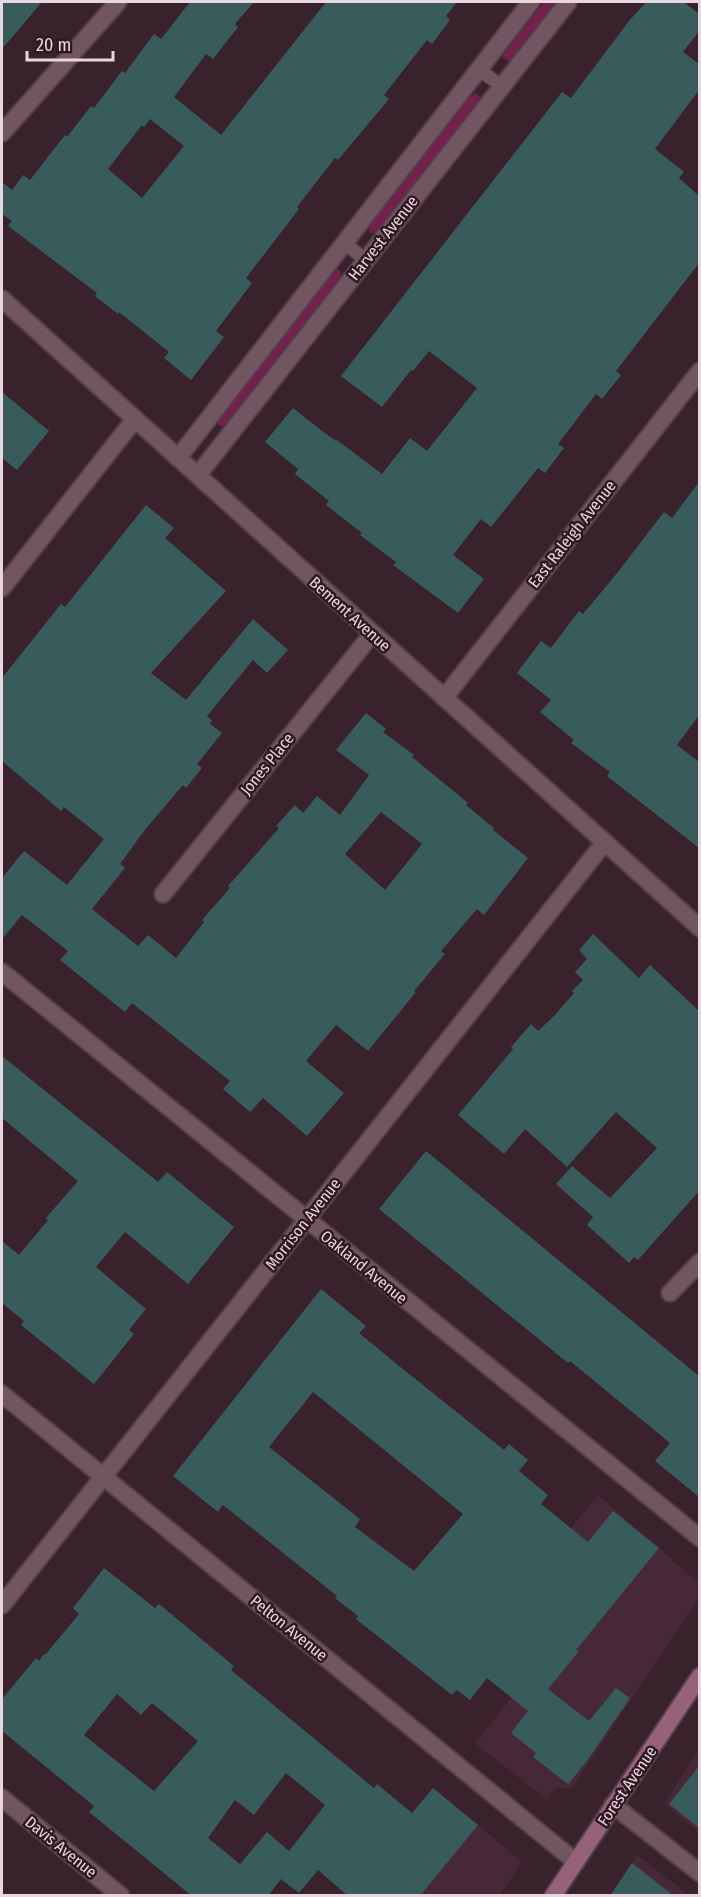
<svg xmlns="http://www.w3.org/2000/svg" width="701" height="1897" font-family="'Fira Sans Condensed',sans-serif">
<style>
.built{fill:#472836}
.green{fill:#74204e}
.building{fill:#385b5c;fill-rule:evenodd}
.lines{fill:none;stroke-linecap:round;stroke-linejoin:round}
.service-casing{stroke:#544049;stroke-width:15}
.minor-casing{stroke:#544049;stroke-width:20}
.tertiary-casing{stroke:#544049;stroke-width:20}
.secondary-casing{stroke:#544049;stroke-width:20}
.service{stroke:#715561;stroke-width:12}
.minor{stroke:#715561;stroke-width:16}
.tertiary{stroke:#715561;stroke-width:16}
.secondary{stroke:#98617a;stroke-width:16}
.labels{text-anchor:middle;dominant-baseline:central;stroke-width:5;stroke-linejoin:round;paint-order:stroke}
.street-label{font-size:16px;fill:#e8d7de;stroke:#301823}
</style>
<rect width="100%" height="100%" fill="#3a222d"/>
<g class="built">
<path d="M 598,1495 L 699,1583 L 699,1598 L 572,1788 L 557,1788 L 547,1800 L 475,1743 L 560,1638 L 513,1599 Z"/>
<path d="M 699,1750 L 699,1832 L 664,1804 Z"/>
<path d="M 433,1788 L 522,1862 L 500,1895 L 348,1896 L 346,1893 Z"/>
<path d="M 637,1855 L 689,1895 L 610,1896 Z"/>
</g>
<g class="green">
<path d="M 544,2 L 556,2 L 513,57 L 509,61 L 503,58 L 504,53 Z"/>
<path d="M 476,93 L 480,97 L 477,103 L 378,230 L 374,233 L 371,233 L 369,231 L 370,225 L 470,97 Z"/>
<path d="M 338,269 L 341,273 L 339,279 L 226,423 L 223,426 L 219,426 L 217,422 L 218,419 L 331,273 Z"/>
</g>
<g class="building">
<path d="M 2,2 L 42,2 L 2,49 Z"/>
<path d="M 190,2 L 254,2 L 235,24 L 238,27 L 213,59 L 206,54 L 174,97 L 221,135 L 326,2 L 457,2 L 446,16 L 450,20 L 432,44 L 427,40 L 384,95 L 389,99 L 338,160 L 335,158 L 297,207 L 299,209 L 246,278 L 252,283 L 216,331 L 224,337 L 191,380 L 164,358 L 169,352 L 119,312 L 118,314 L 95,296 L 97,293 L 8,226 L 12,221 L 2,214 L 2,182 L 12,190 L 23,175 L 30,180 L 65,135 L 67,137 L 91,106 L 94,108 L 122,71 L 125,73 L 154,34 L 161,39 ZM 150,119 L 184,146 L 142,198 L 108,169 L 142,125 L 144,127 Z"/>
<path d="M 646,2 L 684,2 L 699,14 L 699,31 L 683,52 L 699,64 L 699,90 L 655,149 L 684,172 L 679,178 L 699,196 L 699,263 L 616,371 L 621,375 L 602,399 L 596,394 L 558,444 L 564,448 L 545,473 L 538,468 L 491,527 L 481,519 L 453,555 L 484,579 L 458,613 L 393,565 L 396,562 L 360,535 L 362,533 L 326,505 L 329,501 L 295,474 L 298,469 L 265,442 L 293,408 L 326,434 L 336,441 L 337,440 L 382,474 L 410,438 L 427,451 L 477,388 L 429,351 L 413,371 L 411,370 L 382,407 L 341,376 L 562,92 L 571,98 L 629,21 Z"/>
<path d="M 2,392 L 49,431 L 17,470 L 2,458 Z"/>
<path d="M 699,482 L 699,715 L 677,745 L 699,762 L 699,848 L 607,776 L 610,772 L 571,743 L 574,740 L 540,712 L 551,700 L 517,673 L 541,641 L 551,648 L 579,611 L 583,614 L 618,572 L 664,512 L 672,518 Z"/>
<path d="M 146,505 L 174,528 L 165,538 L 226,591 L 151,673 L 186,700 L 253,619 L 288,650 L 267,673 L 253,660 L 207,716 L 212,720 L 210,724 L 222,733 L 197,764 L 202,768 L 186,788 L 183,785 L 144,831 L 120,864 L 125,868 L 92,909 L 138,946 L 148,935 L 176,958 L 204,922 L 202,920 L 230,888 L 228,886 L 279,828 L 276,826 L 295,805 L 303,813 L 317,796 L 340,815 L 369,775 L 336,750 L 366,713 L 386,729 L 383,732 L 414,755 L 412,757 L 468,803 L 466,805 L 494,828 L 493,830 L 528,858 L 484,915 L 477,909 L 441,951 L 445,954 L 414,991 L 416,992 L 368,1051 L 336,1025 L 306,1061 L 344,1093 L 307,1136 L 263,1098 L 250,1112 L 223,1089 L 230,1081 L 132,1003 L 125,1012 L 60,960 L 68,951 L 22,915 L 2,939 L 2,878 L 24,851 L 67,885 L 104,839 L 64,807 L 61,811 L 2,761 L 2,678 L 61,604 L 65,607 ZM 381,812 L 422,844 L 385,890 L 345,854 Z"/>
<path d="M 593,934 L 639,978 L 650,965 L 699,1011 L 699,1191 L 638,1260 L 634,1257 L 629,1263 L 587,1225 L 593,1217 L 556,1184 L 572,1166 L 610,1198 L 657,1148 L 616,1112 L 567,1167 L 525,1129 L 504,1154 L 458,1115 L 513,1049 L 511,1047 L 531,1024 L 538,1031 L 555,1015 L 574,993 L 572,991 L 583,980 L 575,972 L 587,959 L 579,950 Z"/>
<path d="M 2,1056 L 158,1182 L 167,1172 L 234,1227 L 188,1284 L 125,1232 L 96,1267 L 146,1309 L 129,1330 L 134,1334 L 94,1384 L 21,1325 L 24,1321 L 2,1303 L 2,1241 L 19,1255 L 48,1220 L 46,1218 L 78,1181 L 2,1118 Z"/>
<path d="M 426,1151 L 699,1376 L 699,1497 L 655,1461 L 670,1443 L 570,1361 L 568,1363 L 379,1209 Z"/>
<path d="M 321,1289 L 366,1326 L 359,1333 L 398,1365 L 504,1450 L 509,1444 L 528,1460 L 519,1471 L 548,1495 L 541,1504 L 588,1542 L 613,1511 L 659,1548 L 576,1650 L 579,1651 L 548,1689 L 589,1721 L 616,1688 L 630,1698 L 587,1761 L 568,1784 L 533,1757 L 536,1753 L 511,1733 L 528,1711 L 487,1678 L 470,1700 L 457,1690 L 452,1695 L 356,1619 L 358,1616 L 335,1598 L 337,1596 L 223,1505 L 218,1512 L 173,1476 ZM 313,1392 L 463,1514 L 414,1571 L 355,1527 L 360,1519 L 269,1447 Z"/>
<path d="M 104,1568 L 155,1608 L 159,1604 L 234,1666 L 231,1670 L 374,1788 L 377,1784 L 412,1813 L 433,1788 L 478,1825 L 420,1896 L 348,1896 L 318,1870 L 299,1893 L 281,1879 L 268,1896 L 192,1896 L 89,1812 L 94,1806 L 2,1731 L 2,1699 L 36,1658 L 39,1661 L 44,1654 L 45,1655 L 79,1614 L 73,1608 ZM 117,1694 L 141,1715 L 152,1703 L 198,1741 L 154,1791 L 84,1735 ZM 286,1773 L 325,1805 L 289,1851 L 267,1832 L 240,1864 L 208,1838 L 235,1800 L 254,1815 Z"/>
<path d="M 699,1766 L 699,1828 L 669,1804 Z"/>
<path d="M 632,1863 L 674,1896 L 610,1896 Z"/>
</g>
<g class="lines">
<defs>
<g id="service">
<path d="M 478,69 L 502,86"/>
<path d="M 344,243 L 366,260"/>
</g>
<g id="minor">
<path d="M 2,133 L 118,2"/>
<path d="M 178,458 L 531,2"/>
<path d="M 198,475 L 568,2"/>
<path d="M 2,588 L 135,419"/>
<path d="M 444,698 L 700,371"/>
<path d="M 163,894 L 372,634"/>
<path d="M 2,972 L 700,1538"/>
<path d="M 670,1293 L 700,1262"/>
<path d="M 2,1394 L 576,1862"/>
<path d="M 2,1605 L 604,843"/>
<path d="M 2,1798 L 121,1896"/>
<path d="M 613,1805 L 700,1873"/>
</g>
<path id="tertiary" d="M 2,299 L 700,928"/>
<path id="secondary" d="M 553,1896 L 700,1676"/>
</defs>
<use href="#service" class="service-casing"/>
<use href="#minor" class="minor-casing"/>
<use href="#tertiary" class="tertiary-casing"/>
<use href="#secondary" class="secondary-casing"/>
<use href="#service" class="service"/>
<use href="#minor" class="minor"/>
<use href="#tertiary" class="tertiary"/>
<use href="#secondary" class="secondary"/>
</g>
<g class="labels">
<g class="street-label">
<text transform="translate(383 238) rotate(-52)">Harvest Avenue</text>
<text transform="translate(572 534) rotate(-52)">East Raleigh Avenue</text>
<text transform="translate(350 614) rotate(42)">Bement Avenue</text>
<text transform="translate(267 764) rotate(-51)">Jones Place</text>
<text transform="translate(303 1224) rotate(-52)">Morrison Avenue</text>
<text transform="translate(364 1267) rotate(39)">Oakland Avenue</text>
<text transform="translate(289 1628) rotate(39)">Pelton Avenue</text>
<text transform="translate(627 1786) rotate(-56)">Forest Avenue</text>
<text transform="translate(61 1847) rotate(39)">Davis Avenue</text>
</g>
</g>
<rect width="701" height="1897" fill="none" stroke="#e8d7de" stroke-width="6"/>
<path d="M27 51v9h86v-9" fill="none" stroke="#e8d7de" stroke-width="3"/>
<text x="36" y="51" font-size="18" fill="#e8d7de" stroke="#301823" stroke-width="4.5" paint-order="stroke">20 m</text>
</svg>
